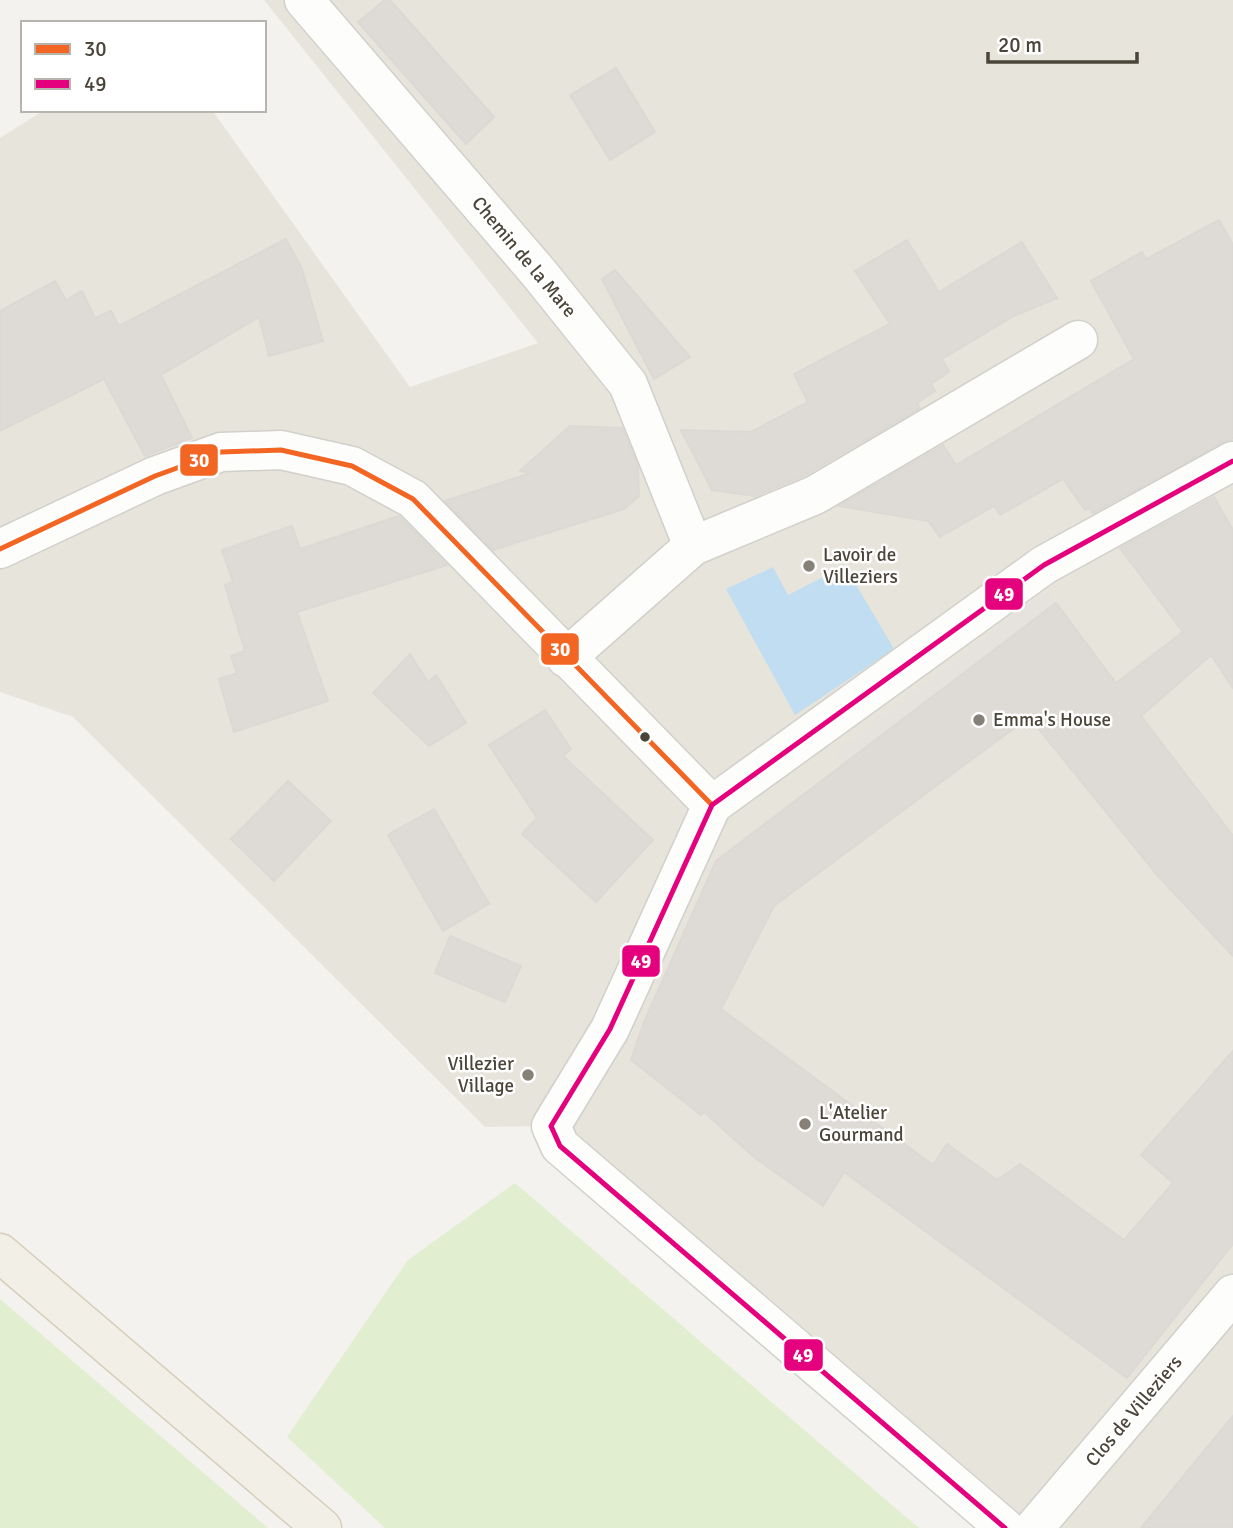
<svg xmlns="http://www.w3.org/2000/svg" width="1233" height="1528" font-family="Signika,sans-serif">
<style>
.residential{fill:#e7e4dc}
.green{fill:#e1eecf}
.parking{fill:#e6e3df}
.water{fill:#c0ddf1}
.building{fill:#dedbd6;stroke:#dcd9d4;stroke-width:2}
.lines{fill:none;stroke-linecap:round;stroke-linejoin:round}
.minor-casing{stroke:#d2d0cb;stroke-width:41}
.major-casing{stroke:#d6cebb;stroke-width:41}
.minor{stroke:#fdfdfc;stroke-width:38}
.major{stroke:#f2efe6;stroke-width:38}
.bus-1-casing{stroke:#fff;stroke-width:10}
.bus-2-casing{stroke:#fff;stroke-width:10}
.bus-1{stroke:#f26522;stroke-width:5}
.bus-2{stroke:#e5007d;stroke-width:5}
.poi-dot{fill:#868178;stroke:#fff;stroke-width:2.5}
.bus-dot{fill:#4b4439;stroke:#fff;stroke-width:2.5}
.labels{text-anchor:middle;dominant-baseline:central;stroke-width:5;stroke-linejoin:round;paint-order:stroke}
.street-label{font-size:19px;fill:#4b4439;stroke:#fff}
.poi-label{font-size:19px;fill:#4b4439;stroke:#fff;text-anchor:start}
.line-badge{stroke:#fff;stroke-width:2.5}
.badge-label{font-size:19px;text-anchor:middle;font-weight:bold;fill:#fff}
</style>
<rect width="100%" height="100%" fill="#f4f2ee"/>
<path class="residential" d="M 264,0 L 1233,0 L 1233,1528 L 1005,1528 L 551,1126 L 485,1127 L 73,717 L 0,692 L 0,138 L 44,110 L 212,110 L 410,387 L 538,343 Z"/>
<g class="green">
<path d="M 515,1183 L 919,1528 L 385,1528 L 287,1437 L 408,1260 Z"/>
<path d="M 0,1299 L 268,1528 L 0,1528 Z"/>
</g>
<path class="parking" d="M 1047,591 L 1056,603 L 844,766 L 834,754 Z"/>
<path class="water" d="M 845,566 L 894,649 L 795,715 L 726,589 L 773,567 L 788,595 Z"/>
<g class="building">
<path d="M 385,0 L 390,0 L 494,117 L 466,144 L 358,22 Z"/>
<path d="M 616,68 L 655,132 L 610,160 L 570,95 Z"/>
<path d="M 1219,220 L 1233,245 L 1233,438 L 1093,513 L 1089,508 L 1085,510 L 1063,479 L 1000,515 L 994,506 L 940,537 L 928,521 L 839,506 L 943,445 L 956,465 L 1134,359 L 1091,281 L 1142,252 L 1146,259 Z"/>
<path d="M 286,239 L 302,269 L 323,341 L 269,356 L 259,317 L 161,375 L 192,438 L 145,456 L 104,379 L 0,431 L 0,311 L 55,281 L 66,300 L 82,291 L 95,318 L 111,311 L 119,326 Z"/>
<path d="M 907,240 L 939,292 L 1022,242 L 1057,298 L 1014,316 L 942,359 L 949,372 L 931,384 L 935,391 L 917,403 L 920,408 L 805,475 L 755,496 L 712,490 L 681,430 L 751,432 L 808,402 L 794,374 L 890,324 L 855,271 Z"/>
<path d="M 615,270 L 690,357 L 654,379 L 602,279 Z"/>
<path d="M 570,426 L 622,428 L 638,467 L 639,496 L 624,509 L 493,550 L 445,501 L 531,473 L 520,471 Z"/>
<path d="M 1214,497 L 1233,530 L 1233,688 L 1211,655 L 1141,716 L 1233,836 L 1233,956 L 1158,876 L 1029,717 L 774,906 L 721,1009 L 933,1165 L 947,1144 L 997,1180 L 1020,1164 L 1124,1240 L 1173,1183 L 1141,1155 L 1233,1051 L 1233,1244 L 1127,1378 L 844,1172 L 823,1206 L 754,1157 L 704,1112 L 701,1115 L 631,1060 L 644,1022 L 716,861 L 1056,603 L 1116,683 L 1183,632 L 1120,548 Z"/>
<path d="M 399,516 L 447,565 L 297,612 L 328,701 L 234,732 L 219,679 L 237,673 L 231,656 L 245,651 L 225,585 L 233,582 L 222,550 L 292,526 L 300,549 Z"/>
<path d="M 410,654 L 428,682 L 436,675 L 466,723 L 429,746 L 373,693 Z"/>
<path d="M 545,710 L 571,749 L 563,756 L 653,840 L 596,902 L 522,834 L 537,818 L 489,745 Z"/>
<path d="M 288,781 L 331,821 L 274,881 L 231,839 Z"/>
<path d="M 434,809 L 489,904 L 443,931 L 388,835 Z"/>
<path d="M 450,936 L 521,966 L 505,1002 L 435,973 Z"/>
<path d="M 1233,1416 L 1233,1528 L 1141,1528 L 1195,1462 Z"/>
</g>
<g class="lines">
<defs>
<g id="minor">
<path d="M 304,0 L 538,272 L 628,384 L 693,546"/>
<path d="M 0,549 L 155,476 L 221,452 L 281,450 L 352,466 L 413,499 L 712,805"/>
<path d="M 566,658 L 693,546 L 815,495 L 1078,340"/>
<path d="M 1005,1528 L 560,1146 L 551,1126 L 610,1029 L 712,805 L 1044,565 L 1233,461"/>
<path d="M 1034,1528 L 1233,1294"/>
</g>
<path id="major" d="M 0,1253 L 322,1528"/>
</defs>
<use href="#minor" class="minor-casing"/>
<use href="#major" class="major-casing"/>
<use href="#minor" class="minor"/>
<use href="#major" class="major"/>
<defs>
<path id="bus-1" d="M 0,549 L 155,476 L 221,452 L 281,450 L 352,466 L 413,499 L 712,805"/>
<path id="bus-2" d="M 1005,1528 L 560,1146 L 551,1126 L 610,1029 L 712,805 L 1044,565 L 1233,461"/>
</defs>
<use href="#bus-1" class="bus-1-casing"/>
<use href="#bus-2" class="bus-2-casing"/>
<use href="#bus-1" class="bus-1"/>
<use href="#bus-2" class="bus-2"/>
</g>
<g class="poi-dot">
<circle cx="809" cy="566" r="7"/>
<circle cx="979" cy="720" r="7"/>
<circle cx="528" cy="1075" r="7"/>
<circle cx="805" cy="1124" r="7"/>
</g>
<circle class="bus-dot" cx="645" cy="737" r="6"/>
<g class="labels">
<g class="street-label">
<text transform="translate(524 257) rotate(50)">Chemin de la Mare</text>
<text transform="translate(1134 1411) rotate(-50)">Clos de Villeziers</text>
</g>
<g class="poi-label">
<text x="823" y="555">Lavoir de<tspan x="823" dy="22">Villeziers</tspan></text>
<text x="993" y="720">Emma's House</text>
<text x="514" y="1064" text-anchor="end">Villezier<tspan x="514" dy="22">Village</tspan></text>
<text x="819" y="1113">L'Atelier<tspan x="819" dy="22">Gourmand</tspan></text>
</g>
</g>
<g class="line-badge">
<rect x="179" y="443" width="40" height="34" rx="7" fill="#f26522"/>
<rect x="984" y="577" width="40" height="34" rx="7" fill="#e5007d"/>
<rect x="540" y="632" width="40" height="34" rx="7" fill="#f26522"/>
<rect x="621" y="944" width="40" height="34" rx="7" fill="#e5007d"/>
<rect x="783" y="1338" width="41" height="34" rx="7" fill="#e5007d"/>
</g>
<g class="badge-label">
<text x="199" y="467">30</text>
<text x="1004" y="601">49</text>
<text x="560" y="656">30</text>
<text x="641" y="968">49</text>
<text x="803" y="1362">49</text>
</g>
<rect x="21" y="21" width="245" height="91" fill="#ffffff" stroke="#b7b4b0" stroke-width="2"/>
<rect x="35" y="44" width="35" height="10" fill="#f26522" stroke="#b7b4b0" stroke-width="2"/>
<text x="84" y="56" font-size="21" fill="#4b4439">30</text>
<rect x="35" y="79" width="35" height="10" fill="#e5007d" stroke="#b7b4b0" stroke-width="2"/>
<text x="84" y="91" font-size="21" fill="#4b4439">49</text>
<path d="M988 52v10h149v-10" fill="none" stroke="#4b4439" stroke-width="3.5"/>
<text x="998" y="52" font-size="21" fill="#4b4439" stroke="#ffffff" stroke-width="5" paint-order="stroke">20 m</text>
</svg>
